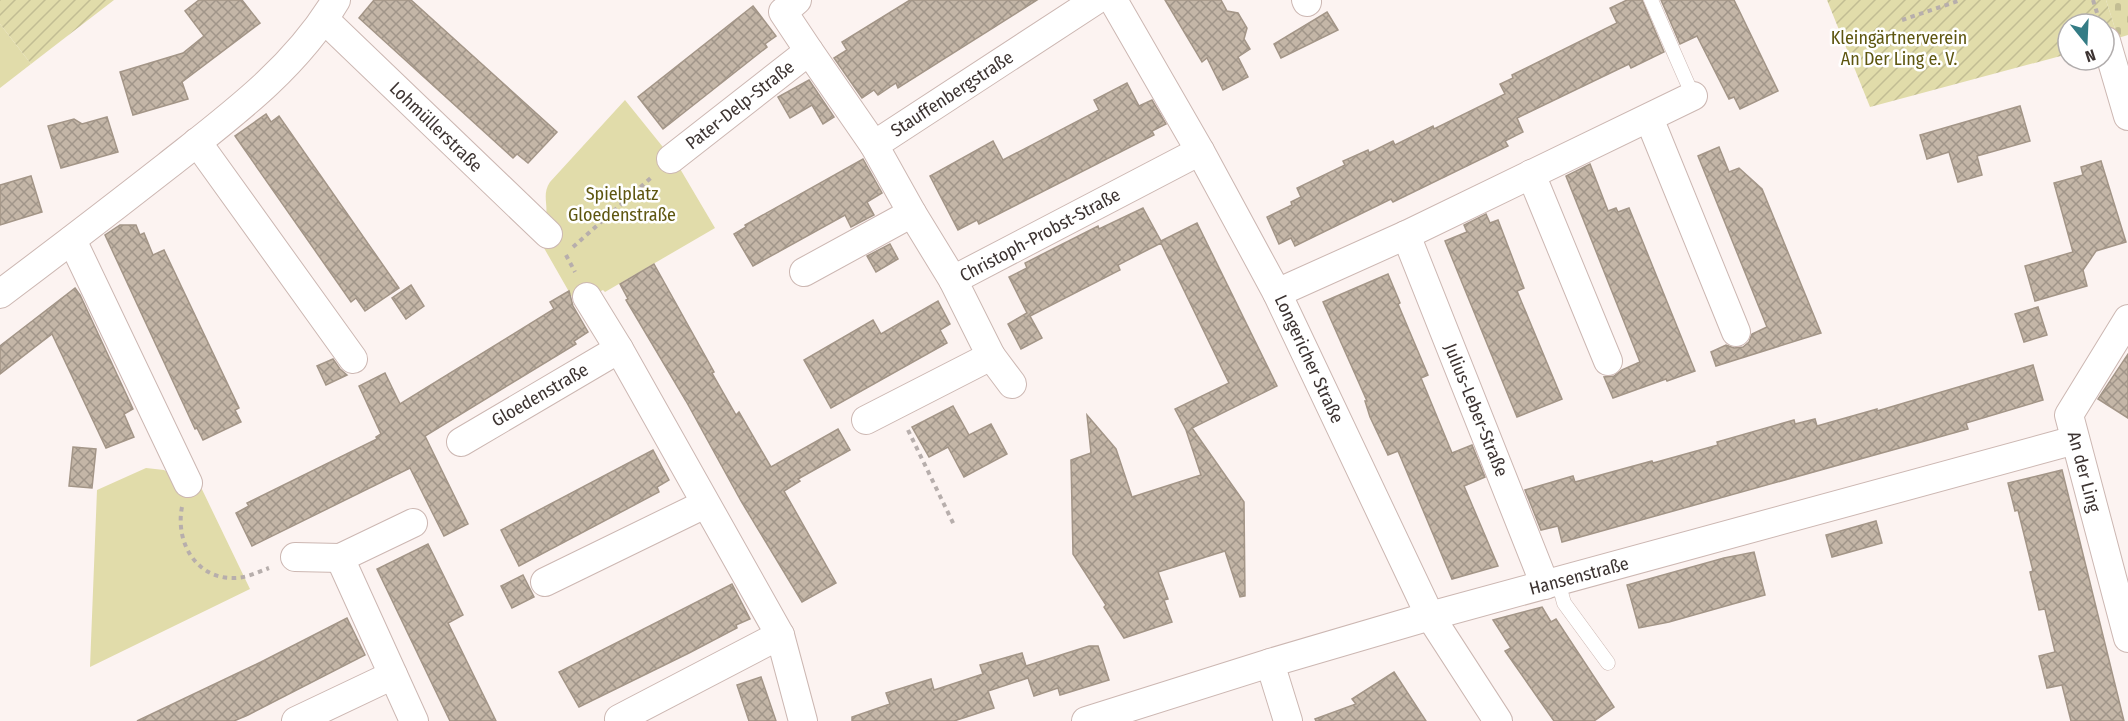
<svg xmlns="http://www.w3.org/2000/svg" width="2128" height="721" font-family="'Fira Sans Condensed',sans-serif">
<style>
.cemetery{fill:url(#cemetery-stones)}
.park{fill:#e1dcaa}
.garden{fill:url(#garden-furrows)}
.building{fill:url(#building-cross-hatch);stroke:#a39587;stroke-width:1.5}
.lines{fill:none;stroke-linecap:round;stroke-linejoin:round}
.service-casing{stroke:#ccb7b2;stroke-width:15}
.minor-casing{stroke:#ccb7b2;stroke-width:30}
.path{stroke:#b7aeac;stroke-width:4;stroke-dasharray:4.5 4.5;stroke-linecap:butt}
.service{stroke:#fff;stroke-width:14}
.minor{stroke:#fff;stroke-width:28}
.labels{text-anchor:middle;dominant-baseline:central;stroke-width:5;stroke-linejoin:round;paint-order:stroke}
.park-label{font-size:18px;fill:#5e5610;stroke:#fff}
.street-label{font-size:18px;fill:#3c3331;stroke:#fff}
</style>
<defs>
<pattern id="cemetery-stones" width="16" height="16" patternUnits="userSpaceOnUse" patternTransform="scale(1.5)"><rect width="16" height="16" fill="#e1dcaa"/><path d="M2 7V4a2 2 0 0 1 4 0v3zM10 15v-3a2 2 0 0 1 4 0v3z" fill="#c2bd93"/></pattern>
<pattern id="garden-furrows" width="10" height="10" patternUnits="userSpaceOnUse" patternTransform="scale(1.5)"><rect width="10" height="10" fill="#e1dcaa"/><path d="M-1 1l2-2M0 10L10 0M9 11l2-2" fill="none" stroke="#c2bd93"/></pattern>
<pattern id="building-cross-hatch" width="8" height="8" patternUnits="userSpaceOnUse" patternTransform="scale(1.5)"><rect width="8" height="8" fill="#c4b6a7"/><path d="M0 0l8 8M0 8l8-8" fill="none" stroke="#a09589"/></pattern>
</defs>
<rect width="100%" height="100%" fill="#fcf3f1"/>
<path class="cemetery" d="M 2106,0 L 2128,0 L 2128,35 L 2118,38 Z"/>
<g class="park">
<path d="M 0,24 L 31,64 L 0,88 Z"/>
<path d="M 625,100 L 679,167 L 715,228 L 605,292 L 603,290 L 576,304 L 540,241 C 542,233 545,224 546,216 C 548,203 542,194 550,182 Z"/>
<path d="M 146,468 L 164,470 L 174,477 L 197,479 L 250,589 L 90,667 L 97,490 Z"/>
</g>
<g class="garden">
<path d="M 0,0 L 114,0 L 31,64 L 0,24 Z"/>
<path d="M 1827,0 L 2106,0 L 2118,38 L 2104,43 L 2104,24 L 2068,24 L 2068,54 L 1870,107 Z"/>
</g>
<g class="building">
<path d="M 199,0 L 242,0 L 260,23 L 182,82 L 188,99 L 133,115 L 120,72 L 183,53 L 204,36 L 185,11 Z"/>
<path d="M 374,0 L 411,0 L 557,132 L 528,163 L 517,154 L 513,158 L 359,18 Z"/>
<path d="M 910,0 L 1037,0 L 898,88 L 896,83 L 878,95 L 874,90 L 862,98 L 834,58 L 847,50 L 842,42 Z"/>
<path d="M 1165,0 L 1221,0 L 1227,11 L 1238,13 L 1247,28 L 1244,39 L 1250,49 L 1238,57 L 1248,77 L 1223,90 L 1207,58 L 1202,62 Z"/>
<path d="M 1627,0 L 1642,0 L 1664,52 L 1631,68 L 1629,64 L 1517,118 L 1523,132 L 1505,141 L 1508,146 L 1393,202 L 1391,199 L 1295,246 L 1291,238 L 1279,244 L 1267,217 L 1292,205 L 1291,202 L 1301,197 L 1297,188 L 1345,165 L 1343,161 L 1368,150 L 1369,153 L 1393,141 L 1395,145 L 1433,126 L 1434,129 L 1505,94 L 1500,84 L 1513,78 L 1512,75 L 1617,23 L 1610,8 Z"/>
<path d="M 1661,0 L 1734,0 L 1778,91 L 1740,109 L 1734,97 L 1729,99 L 1697,36 L 1680,44 Z"/>
<path d="M 753,6 L 776,36 L 765,44 L 767,47 L 663,129 L 638,97 Z"/>
<path d="M 1327,12 L 1338,30 L 1281,58 L 1274,44 Z"/>
<path d="M 809,80 L 834,117 L 823,124 L 812,105 L 790,118 L 778,97 Z"/>
<path d="M 1127,83 L 1139,106 L 1152,100 L 1166,124 L 1152,131 L 1154,135 L 979,224 L 977,220 L 958,230 L 930,176 L 993,141 L 1003,160 L 1099,110 L 1094,100 Z"/>
<path d="M 2020,106 L 2030,141 L 1977,156 L 1982,175 L 1958,182 L 1949,152 L 1927,159 L 1920,135 Z"/>
<path d="M 266,114 L 271,122 L 279,116 L 399,288 L 365,311 L 356,298 L 351,302 L 235,136 Z"/>
<path d="M 107,117 L 118,152 L 61,168 L 48,126 L 74,119 L 82,124 Z"/>
<path d="M 1719,147 L 1729,172 L 1739,168 L 1762,189 L 1821,333 L 1716,366 L 1711,352 L 1726,345 L 1734,348 L 1743,347 L 1749,342 L 1752,334 L 1767,327 L 1698,156 Z"/>
<path d="M 863,159 L 882,193 L 867,202 L 874,215 L 851,227 L 845,215 L 753,266 L 734,234 L 746,227 L 745,225 Z"/>
<path d="M 2101,161 L 2126,242 L 2096,251 L 2083,270 L 2087,286 L 2035,301 L 2025,266 L 2073,252 L 2054,183 L 2083,175 L 2081,167 Z"/>
<path d="M 1590,164 L 1608,211 L 1616,208 L 1618,212 L 1629,208 L 1695,371 L 1667,381 L 1666,379 L 1613,398 L 1604,377 L 1614,376 L 1622,370 L 1640,362 L 1566,176 Z"/>
<path d="M 31,176 L 42,212 L 0,225 L 0,185 Z"/>
<path d="M 1143,208 L 1161,241 L 1197,223 L 1277,386 L 1192,428 L 1244,502 L 1245,596 L 1240,597 L 1225,551 L 1158,572 L 1168,599 L 1164,600 L 1172,622 L 1124,638 L 1104,607 L 1106,605 L 1073,554 L 1071,460 L 1091,453 L 1087,415 L 1116,449 L 1132,497 L 1201,475 L 1186,430 L 1175,409 L 1229,383 L 1161,243 L 1118,265 L 1120,270 L 1030,316 L 1042,338 L 1021,349 L 1008,324 L 1027,313 L 1009,277 L 1027,268 L 1025,263 L 1098,226 L 1099,229 Z"/>
<path d="M 1486,214 L 1490,223 L 1498,220 L 1524,288 L 1517,291 L 1562,399 L 1517,417 L 1445,241 L 1467,232 L 1464,225 Z"/>
<path d="M 120,225 L 136,225 L 140,235 L 144,233 L 153,255 L 164,250 L 239,408 L 235,410 L 241,422 L 203,440 L 197,428 L 195,429 L 105,235 Z"/>
<path d="M 890,244 L 898,259 L 876,272 L 867,256 Z"/>
<path d="M 654,264 L 714,372 L 712,373 L 736,415 L 739,412 L 771,467 L 838,429 L 850,450 L 798,479 L 800,481 L 784,491 L 836,583 L 802,602 L 741,501 L 686,401 L 626,300 L 628,299 L 620,284 Z"/>
<path d="M 1388,274 L 1400,303 L 1398,304 L 1428,375 L 1421,378 L 1452,453 L 1472,445 L 1485,477 L 1464,486 L 1498,566 L 1452,579 L 1398,451 L 1388,455 L 1370,417 L 1365,401 L 1367,401 L 1323,302 Z"/>
<path d="M 411,285 L 424,306 L 406,319 L 392,298 Z"/>
<path d="M 75,288 L 80,295 L 133,409 L 124,414 L 134,437 L 106,448 L 52,334 L 0,374 L 0,346 Z"/>
<path d="M 569,291 L 573,306 L 588,332 L 574,341 L 576,344 L 425,436 L 468,524 L 444,536 L 410,468 L 252,546 L 236,513 L 249,506 L 247,503 L 377,439 L 376,437 L 381,434 L 359,386 L 385,373 L 400,404 L 554,309 L 550,302 Z"/>
<path d="M 938,301 L 950,324 L 940,330 L 947,343 L 831,408 L 804,360 L 873,320 L 881,334 Z"/>
<path d="M 2038,307 L 2047,335 L 2024,342 L 2015,314 Z"/>
<path d="M 2128,354 L 2128,418 L 2098,399 Z"/>
<path d="M 333,359 L 340,369 L 347,375 L 326,385 L 317,366 Z"/>
<path d="M 2033,365 L 2043,400 L 1966,423 L 1968,429 L 1562,542 L 1558,526 L 1541,530 L 1525,490 L 1573,476 L 1575,482 L 1652,461 L 1653,463 L 1718,445 L 1717,442 L 1794,420 L 1795,424 L 1815,419 L 1817,426 L 1877,409 L 1877,411 Z"/>
<path d="M 953,406 L 969,435 L 991,424 L 1007,454 L 964,477 L 948,447 L 929,457 L 912,427 Z"/>
<path d="M 73,447 L 96,449 L 92,488 L 69,486 Z"/>
<path d="M 653,450 L 669,480 L 657,487 L 659,492 L 519,566 L 501,530 Z"/>
<path d="M 2062,470 L 2079,538 L 2124,721 L 2071,721 L 2062,685 L 2047,688 L 2039,656 L 2055,652 L 2045,609 L 2039,610 L 2030,572 L 2033,571 L 2018,510 L 2015,511 L 2008,483 Z"/>
<path d="M 1876,521 L 1882,543 L 1832,557 L 1826,535 Z"/>
<path d="M 428,544 L 463,615 L 448,623 L 496,721 L 450,721 L 377,569 Z"/>
<path d="M 1754,552 L 1765,595 L 1669,622 L 1639,628 L 1627,585 L 1724,558 Z"/>
<path d="M 523,575 L 534,597 L 512,608 L 501,586 Z"/>
<path d="M 732,584 L 750,619 L 736,625 L 737,628 L 689,653 L 579,707 L 559,672 Z"/>
<path d="M 1542,607 L 1551,622 L 1556,619 L 1614,707 L 1594,721 L 1554,721 L 1505,651 L 1511,648 L 1493,620 Z"/>
<path d="M 347,618 L 365,655 L 248,715 L 234,721 L 137,721 L 261,662 Z"/>
<path d="M 1089,646 L 1098,646 L 1109,680 L 1060,695 L 1058,688 L 1034,696 L 1028,678 L 988,691 L 994,708 L 954,721 L 852,721 L 852,717 L 890,704 L 886,693 L 931,679 L 934,690 L 983,674 L 980,665 L 1022,653 L 1026,666 Z"/>
<path d="M 1394,672 L 1426,721 L 1316,721 L 1315,719 L 1356,704 L 1352,699 Z"/>
<path d="M 761,677 L 776,721 L 749,721 L 737,685 Z"/>
</g>
<g class="lines">
<defs>
<g id="service">
<path d="M 1651,0 L 1693,96"/>
<path d="M 1558,581 L 1564,603 L 1608,663"/>
</g>
<g id="minor">
<path d="M 1113,0 L 1200,151 L 1277,293 L 1430,616 L 1498,721"/>
<path d="M 1306,0 L 1307,2"/>
<path d="M 325,20 L 548,234"/>
<path d="M 2106,41 L 2128,116"/>
<path d="M 809,51 L 874,145"/>
<path d="M 1649,118 L 1736,332"/>
<path d="M 197,142 L 353,359"/>
<path d="M 671,159 L 809,51 L 783,12 L 797,0"/>
<path d="M 1531,174 L 1608,361"/>
<path d="M 912,213 L 953,280"/>
<path d="M 1406,235 L 1545,585"/>
<path d="M 72,240 L 188,483"/>
<path d="M 804,272 L 912,213 L 874,145 L 1096,0"/>
<path d="M 1277,293 L 1406,235 L 1693,96"/>
<path d="M 0,294 C 56,252 112,209 167,166 C 229,117 295,69 336,0"/>
<path d="M 587,297 L 619,349 L 780,635 L 803,721"/>
<path d="M 2128,319 L 2069,415 L 2128,638"/>
<path d="M 991,356 L 1012,384"/>
<path d="M 866,420 L 991,356 L 953,280 L 1200,151"/>
<path d="M 461,442 L 619,349"/>
<path d="M 295,557 L 340,558 L 413,523"/>
<path d="M 340,558 L 414,721"/>
<path d="M 545,582 L 705,504"/>
<path d="M 1270,663 L 1288,721"/>
<path d="M 619,719 L 780,635"/>
<path d="M 296,721 L 393,675"/>
<path d="M 1086,721 L 1270,663 L 1430,616 L 2075,440"/>
</g>
</defs>
<use href="#service" class="service-casing"/>
<use href="#minor" class="minor-casing"/>
<g class="path">
<path d="M 2093,0 L 2098,16"/>
<path d="M 1902,20 L 1961,0"/>
<path d="M 573,247 L 653,176"/>
<path d="M 566,255 L 575,272"/>
<path d="M 908,430 L 955,527"/>
<path d="M 182,507 C 175,542 196,579 234,578 C 247,578 258,572 269,568"/>
</g>
<use href="#service" class="service"/>
<use href="#minor" class="minor"/>
</g>
<g class="labels">
<g class="park-label">
<text x="1899" y="38">Kleingärtnerverein<tspan x="1899" dy="21">An Der Ling e. V.</tspan></text>
<text x="622" y="194">Spielplatz<tspan x="622" dy="21">Gloedenstraße</tspan></text>
</g>
<g class="street-label">
<text transform="translate(952 94) rotate(-33)">Stauffenbergstraße</text>
<text transform="translate(740 105) rotate(-38)">Pater-Delp-Straße</text>
<text transform="translate(436 127) rotate(44)">Lohmüllerstraße</text>
<text transform="translate(1040 235) rotate(-28)">Christoph-Probst-Straße</text>
<text transform="translate(1309 359) rotate(65)">Longericher Straße</text>
<text transform="translate(540 395) rotate(-30)">Gloedenstraße</text>
<text transform="translate(1476 410) rotate(68)">Julius-Leber-Straße</text>
<text transform="translate(2084 472) rotate(75)">An der Ling</text>
<text transform="translate(1579 576) rotate(-15)">Hansenstraße</text>
</g>
</g>
<g transform="translate(2086 42) rotate(162)"><circle r="28" fill="#ffffff" stroke="#b1adad" stroke-width="1.5"/>
<path d="M0-4.5L10 22L0 15L-10 22Z" fill="#347c85"/>
<text y="-9" font-size="16" font-weight="bold" text-anchor="middle" fill="#3c3331">N</text>
</g>
</svg>
